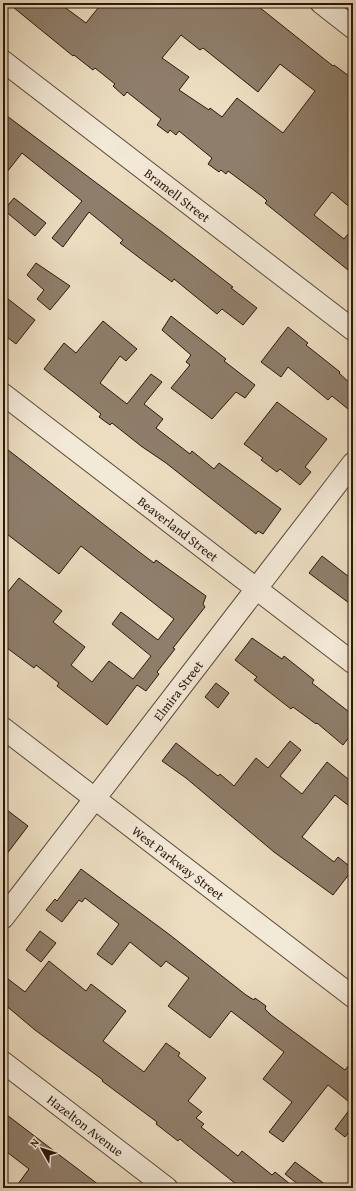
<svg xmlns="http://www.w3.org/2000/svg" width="356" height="1191" font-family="'Gentium Book Plus',serif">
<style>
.building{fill:#8f7e6b;stroke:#2b180d;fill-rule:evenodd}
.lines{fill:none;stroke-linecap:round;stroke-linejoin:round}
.minor-casing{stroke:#5b493a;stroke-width:23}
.minor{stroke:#f3e9d7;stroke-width:21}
.labels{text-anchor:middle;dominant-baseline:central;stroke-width:3;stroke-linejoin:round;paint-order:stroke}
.street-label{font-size:13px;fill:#2b180d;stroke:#f3e9d7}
</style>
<rect width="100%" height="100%" fill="#ecddc1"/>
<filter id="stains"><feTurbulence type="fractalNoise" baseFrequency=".005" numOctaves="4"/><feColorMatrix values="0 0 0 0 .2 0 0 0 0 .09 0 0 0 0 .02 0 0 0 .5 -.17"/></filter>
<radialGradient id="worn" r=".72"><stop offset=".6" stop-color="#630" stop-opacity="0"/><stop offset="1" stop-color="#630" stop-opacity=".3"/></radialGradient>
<g class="building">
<path d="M 8,3 L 59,3 L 86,23 L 102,3 L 254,3 L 333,66 L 334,65 L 353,79 L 353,210 L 332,192 L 314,215 L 344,239 L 353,228 L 353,274 L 265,203 L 267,201 L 263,197 L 228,171 L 226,174 L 221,170 L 219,172 L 208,164 L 212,158 L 179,131 L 176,135 L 170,130 L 168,133 L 157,125 L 161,119 L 127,92 L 124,96 L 113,86 L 115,84 L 95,68 L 93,70 L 74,55 L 73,56 ZM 181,35 L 200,50 L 203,48 L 258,92 L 280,64 L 315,91 L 283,133 L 237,98 L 222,117 L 210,108 L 209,110 L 179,90 L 189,77 L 162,58 Z"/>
<path d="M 3,113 L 162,232 L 233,287 L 231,288 L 257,308 L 243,325 L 222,309 L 217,314 L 174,279 L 172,282 L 149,265 L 120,243 L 123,240 L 89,212 L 63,247 L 52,238 L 82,201 L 22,153 L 3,177 Z"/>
<path d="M 14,198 L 46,223 L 35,236 L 4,210 Z"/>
<path d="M 36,263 L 70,286 L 50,310 L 37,299 L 44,290 L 27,275 Z"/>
<path d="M 3,295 L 35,320 L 16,344 L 3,334 Z"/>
<path d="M 171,316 L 226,359 L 224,361 L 255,385 L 245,398 L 236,392 L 212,419 L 171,388 L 190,365 L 186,362 L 191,355 L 162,330 Z"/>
<path d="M 103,321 L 137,349 L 126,361 L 120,356 L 100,383 L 127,404 L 151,374 L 162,382 L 144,404 L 163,419 L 156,428 L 190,454 L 192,451 L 214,469 L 219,463 L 281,509 L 263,534 L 258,531 L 256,534 L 166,463 L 141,446 L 112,423 L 110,425 L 99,417 L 101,414 L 44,369 L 64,343 L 76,353 Z"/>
<path d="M 288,327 L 308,343 L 306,345 L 340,372 L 339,373 L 353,386 L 353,413 L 332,396 L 328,400 L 288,367 L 281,377 L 261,362 Z"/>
<path d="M 277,402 L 327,439 L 305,467 L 311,472 L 300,485 L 280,469 L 277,472 L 261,460 L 263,458 L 244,444 Z"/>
<path d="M 3,446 L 138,551 L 154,563 L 156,560 L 206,596 L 203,604 L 205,607 L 173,648 L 175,649 L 157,672 L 159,674 L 146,691 L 137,685 L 107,725 L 57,686 L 59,683 L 36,665 L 34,668 L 3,645 L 3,598 L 19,578 L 62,611 L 53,622 L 85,647 L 71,665 L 92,682 L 109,661 L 133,679 L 151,656 L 112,624 L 121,612 L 158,640 L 174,619 L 81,546 L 59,574 L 3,531 Z"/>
<path d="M 322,556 L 353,580 L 353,606 L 309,573 Z"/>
<path d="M 252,638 L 282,659 L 284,656 L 314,680 L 312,683 L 353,715 L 353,732 L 343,745 L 317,723 L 316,724 L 293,707 L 291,709 L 282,702 L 254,680 L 257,677 L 235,660 Z"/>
<path d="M 216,683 L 229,693 L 218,708 L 205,697 Z"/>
<path d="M 290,741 L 301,750 L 280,776 L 302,794 L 327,762 L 353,783 L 353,809 L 335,795 L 302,837 L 334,862 L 338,857 L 353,869 L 333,895 L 274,852 L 186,778 L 162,761 L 176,743 L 218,776 L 220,774 L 234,786 L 256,758 L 268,768 Z"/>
<path d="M 3,807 L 28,826 L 3,859 Z"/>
<path d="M 81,869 L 170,935 L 246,995 L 254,1000 L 255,998 L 266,1006 L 265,1009 L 271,1015 L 345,1070 L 353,1060 L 353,1105 L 328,1085 L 283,1142 L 269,1132 L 292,1102 L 263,1079 L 284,1052 L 231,1011 L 210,1038 L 168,1006 L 189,978 L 166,961 L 161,967 L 130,942 L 112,965 L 97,954 L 119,924 L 85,898 L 82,902 L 79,900 L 62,922 L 46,910 L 55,899 L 57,901 Z"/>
<path d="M 40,931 L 56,943 L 41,962 L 26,950 Z"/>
<path d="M 49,961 L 86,991 L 91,984 L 126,1011 L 103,1041 L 144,1072 L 166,1043 L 180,1053 L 178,1056 L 206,1078 L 188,1101 L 202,1112 L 196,1118 L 204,1124 L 201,1127 L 238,1156 L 242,1151 L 272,1175 L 275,1172 L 295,1188 L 241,1188 L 187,1145 L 180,1139 L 178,1141 L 156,1124 L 157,1122 L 102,1081 L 103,1080 L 35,1030 L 3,1003 L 3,975 L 25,992 Z"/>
<path d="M 353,1105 L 353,1126 L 345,1137 L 335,1129 Z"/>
<path d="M 3,1112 L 62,1157 L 103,1188 L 15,1188 L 29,1169 L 3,1149 Z"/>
<path d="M 295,1162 L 330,1188 L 303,1188 L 285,1174 Z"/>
</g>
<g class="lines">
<defs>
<g id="minor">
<path d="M 321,3 L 353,28"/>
<path id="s1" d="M 3,61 L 353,330"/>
<path id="s2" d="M 3,394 L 353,663"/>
<path id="s3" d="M 3,728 L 353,997"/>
<path id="s4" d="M 3,918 L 353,463"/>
<path id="s5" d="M 3,1062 L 167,1188"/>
</g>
</defs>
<use href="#minor" class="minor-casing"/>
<use href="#minor" class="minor"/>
</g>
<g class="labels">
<g class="street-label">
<text stroke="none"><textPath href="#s1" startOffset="220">Bramell Street</textPath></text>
<text stroke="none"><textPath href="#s2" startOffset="221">Beaverland Street</textPath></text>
<text stroke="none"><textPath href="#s4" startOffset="287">Elmira Street</textPath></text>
<text stroke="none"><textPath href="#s3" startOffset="221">West Parkway Street</textPath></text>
<text stroke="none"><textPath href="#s5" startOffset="104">Hazelton Avenue</textPath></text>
</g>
</g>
<rect width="356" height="1191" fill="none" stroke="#ecddc1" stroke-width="16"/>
<rect x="4" y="4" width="348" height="1183" fill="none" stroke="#2b180d" stroke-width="2"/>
<rect x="8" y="8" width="340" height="1175" fill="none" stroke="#2b180d"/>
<g transform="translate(42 1149) rotate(309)" stroke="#f3e9d7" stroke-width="3" paint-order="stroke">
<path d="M0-3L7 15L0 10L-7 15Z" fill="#2b180d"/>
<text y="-6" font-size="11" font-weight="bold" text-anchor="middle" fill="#2b180d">N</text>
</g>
<rect width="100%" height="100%" filter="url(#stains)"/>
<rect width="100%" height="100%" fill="url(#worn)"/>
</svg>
